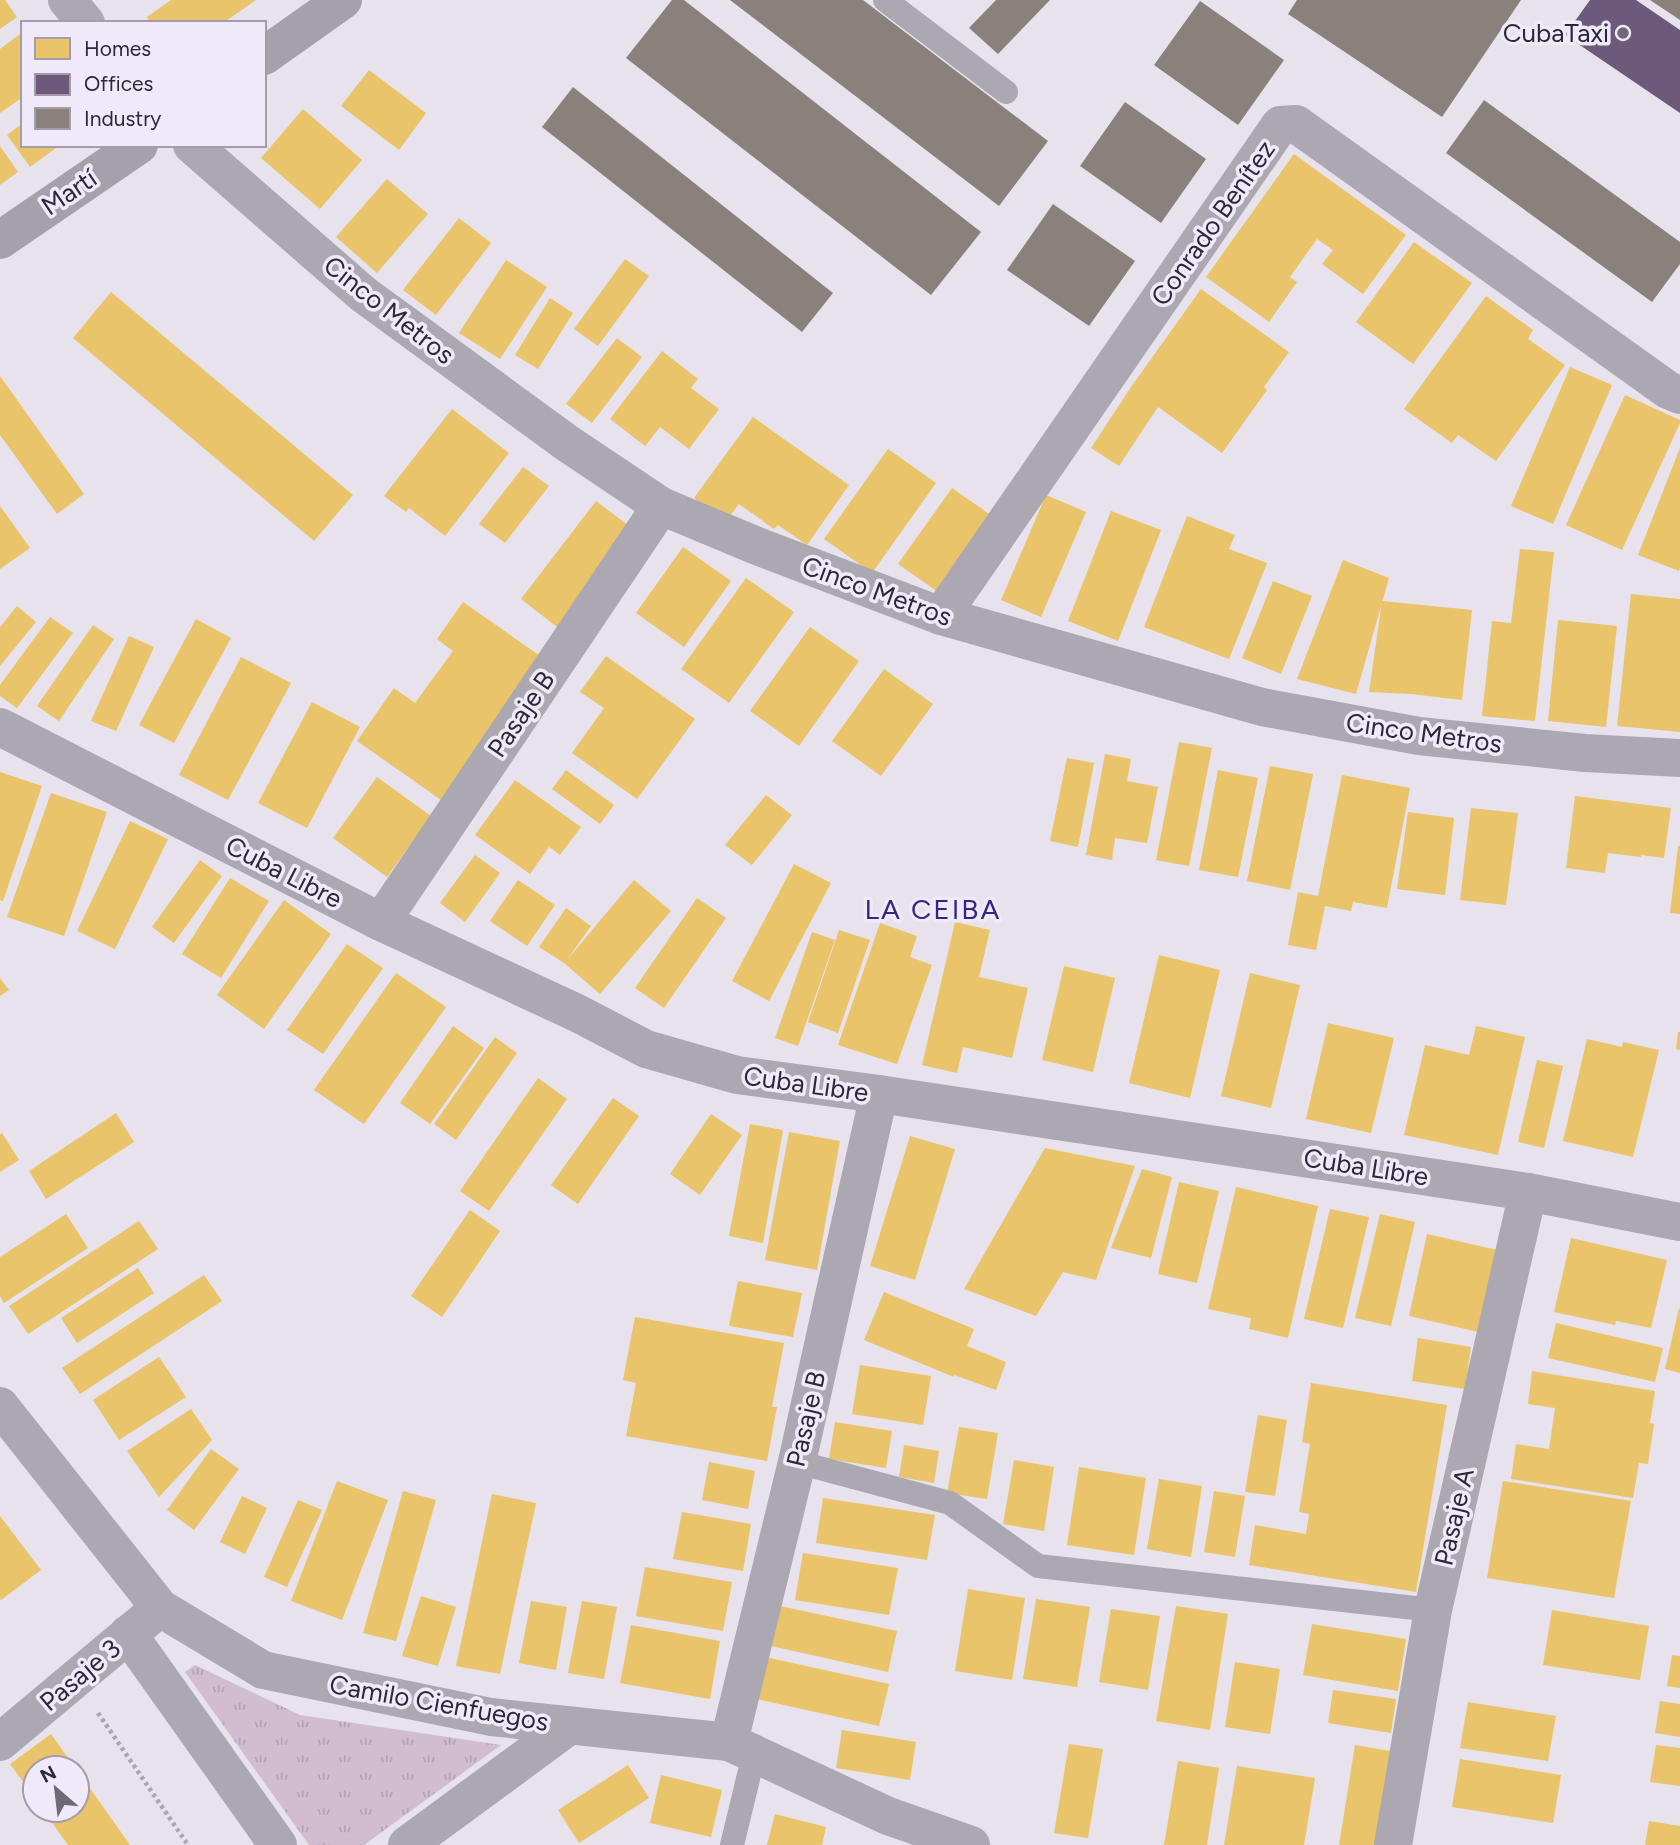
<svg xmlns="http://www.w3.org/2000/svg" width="1680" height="1845" font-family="Figtree,sans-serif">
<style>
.grass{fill:url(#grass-tufts)}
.homes{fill:#e9c46a}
.offices{fill:#6d597a}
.industry{fill:#8a817c}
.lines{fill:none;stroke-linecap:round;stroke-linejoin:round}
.path{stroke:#aaa6b0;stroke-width:4.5;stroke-dasharray:3.5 3.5;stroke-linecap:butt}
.lane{stroke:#aca8b2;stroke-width:24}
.street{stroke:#aca8b2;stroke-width:38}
.secondary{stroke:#a4a1ab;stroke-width:38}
.poi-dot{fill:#6d6a76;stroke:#f0e9f9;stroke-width:2.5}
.labels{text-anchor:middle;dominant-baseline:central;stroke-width:7;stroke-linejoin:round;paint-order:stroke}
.poi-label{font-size:26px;fill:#2c2936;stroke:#f0e9f9;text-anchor:end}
.street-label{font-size:26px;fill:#2c2936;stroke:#f0e9f9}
.neighbourhood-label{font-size:28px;letter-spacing:2px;fill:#342681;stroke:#f0e9f9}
</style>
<defs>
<pattern id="grass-tufts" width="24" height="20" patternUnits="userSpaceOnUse" patternTransform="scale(1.75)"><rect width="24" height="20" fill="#d1bdcf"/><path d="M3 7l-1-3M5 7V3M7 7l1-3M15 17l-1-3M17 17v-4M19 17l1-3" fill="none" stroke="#b4a2b2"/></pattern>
</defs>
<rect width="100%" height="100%" fill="#e7e2ec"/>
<path class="grass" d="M 195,1665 L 300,1715 L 501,1745 L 364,1845 L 309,1845 L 185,1672 Z"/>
<g class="homes">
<path d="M 0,0 L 5,0 L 17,17 L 0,29 Z"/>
<path d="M 171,0 L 256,0 L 223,23 L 150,23 L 147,17 Z"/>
<path d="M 23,32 L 23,97 L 0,113 L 0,49 Z"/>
<path d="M 369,70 L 426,113 L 399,150 L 341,106 Z"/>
<path d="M 303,109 L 362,160 L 320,209 L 261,158 Z"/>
<path d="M 23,123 L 23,145 L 60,145 L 30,167 L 7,135 Z"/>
<path d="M 0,146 L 18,172 L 0,185 Z"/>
<path d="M 1294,154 L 1406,235 L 1363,294 L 1322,264 L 1333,250 L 1317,239 L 1290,277 L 1297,282 L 1269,322 L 1206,277 Z"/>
<path d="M 387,179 L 428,214 L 377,273 L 336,237 Z"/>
<path d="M 459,218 L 491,243 L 436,315 L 403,290 Z"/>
<path d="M 1414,242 L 1472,283 L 1413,364 L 1356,322 Z"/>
<path d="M 625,259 L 649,276 L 598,346 L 574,329 Z"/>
<path d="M 506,260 L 547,287 L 500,359 L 459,333 Z"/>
<path d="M 1201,289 L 1289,352 L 1264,387 L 1267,390 L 1222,453 L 1158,407 L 1119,466 L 1091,448 L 1131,387 Z"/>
<path d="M 111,292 L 353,495 L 314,541 L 73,338 Z"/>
<path d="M 1486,296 L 1533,330 L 1528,339 L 1565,365 L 1496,461 L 1458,435 L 1452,443 L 1404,409 Z"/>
<path d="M 550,298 L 573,313 L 538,369 L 515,355 Z"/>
<path d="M 617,338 L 642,357 L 592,423 L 566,404 Z"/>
<path d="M 662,351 L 698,379 L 691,388 L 719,409 L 689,449 L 660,427 L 645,446 L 610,419 Z"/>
<path d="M 1570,367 L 1612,385 L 1553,524 L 1511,506 Z"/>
<path d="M 0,376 L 84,494 L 57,514 L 0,435 Z"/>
<path d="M 1625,395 L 1680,420 L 1680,423 L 1622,550 L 1566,525 Z"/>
<path d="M 452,409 L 509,453 L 445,536 L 409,508 L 406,512 L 384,496 Z"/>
<path d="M 753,417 L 849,485 L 807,545 L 778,525 L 774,529 L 739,504 L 726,521 L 694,498 Z"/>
<path d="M 1680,448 L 1680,568 L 1679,571 L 1638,555 Z"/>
<path d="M 888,449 L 936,483 L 872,573 L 824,539 Z"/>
<path d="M 523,467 L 549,486 L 505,543 L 479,524 Z"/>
<path d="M 952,488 L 992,516 L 938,592 L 898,564 Z"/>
<path d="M 1046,495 L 1086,512 L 1041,617 L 1001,600 Z"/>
<path d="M 596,501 L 633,529 L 557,627 L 521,599 Z"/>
<path d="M 0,506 L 30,548 L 0,569 Z"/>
<path d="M 1111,511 L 1161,530 L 1118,641 L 1068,621 Z"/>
<path d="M 1187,516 L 1235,535 L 1229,549 L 1267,563 L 1229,659 L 1144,627 Z"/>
<path d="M 683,547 L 731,581 L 684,647 L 636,613 Z"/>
<path d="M 1520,549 L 1554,552 L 1535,721 L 1482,716 L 1492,621 L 1511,623 Z"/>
<path d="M 1343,560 L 1389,578 L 1356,694 L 1297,679 Z"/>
<path d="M 746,578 L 794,612 L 729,703 L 681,669 Z"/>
<path d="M 1273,581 L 1312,596 L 1281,674 L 1242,658 Z"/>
<path d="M 1631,594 L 1680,599 L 1680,732 L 1617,726 Z"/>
<path d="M 1382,601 L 1472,610 L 1462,700 L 1411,694 L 1369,692 Z"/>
<path d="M 463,602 L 546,660 L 444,802 L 357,741 L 394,688 L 415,703 L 453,651 L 437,639 Z"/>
<path d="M 17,606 L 36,622 L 0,666 L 0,627 Z"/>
<path d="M 50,617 L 73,633 L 17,708 L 0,696 L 0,685 Z"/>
<path d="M 196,619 L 231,638 L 174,743 L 139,725 Z"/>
<path d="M 1558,620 L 1617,626 L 1606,727 L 1548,721 Z"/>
<path d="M 93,625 L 114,639 L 59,721 L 37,706 Z"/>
<path d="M 810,627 L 859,661 L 799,746 L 750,711 Z"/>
<path d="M 129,636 L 154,647 L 116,731 L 91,721 Z"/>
<path d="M 606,656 L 695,719 L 637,799 L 572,753 L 604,708 L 580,692 Z"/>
<path d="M 241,657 L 291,683 L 228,800 L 179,775 Z"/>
<path d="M 884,669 L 933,704 L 881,776 L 832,741 Z"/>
<path d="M 312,702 L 360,727 L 307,828 L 258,803 Z"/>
<path d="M 1179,742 L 1212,748 L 1189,866 L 1156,860 Z"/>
<path d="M 1105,754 L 1131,759 L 1127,781 L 1158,787 L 1147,843 L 1115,838 L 1112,860 L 1086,855 Z"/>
<path d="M 1067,758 L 1094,763 L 1078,847 L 1050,841 Z"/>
<path d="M 1270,766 L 1313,774 L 1290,890 L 1247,881 Z"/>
<path d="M 566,770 L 614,805 L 600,824 L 552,789 Z"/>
<path d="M 1218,770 L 1258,778 L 1238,877 L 1199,870 Z"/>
<path d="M 0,772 L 42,786 L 3,901 L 0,900 Z"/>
<path d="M 1342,775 L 1410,788 L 1387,908 L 1353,902 L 1351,911 L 1325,906 L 1316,950 L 1288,945 L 1298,892 L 1318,896 Z"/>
<path d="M 377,777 L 431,816 L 387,877 L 333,838 Z"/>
<path d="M 515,780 L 581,827 L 560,855 L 549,847 L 530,874 L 475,835 Z"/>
<path d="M 51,793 L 107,812 L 64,936 L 7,917 Z"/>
<path d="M 766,795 L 792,815 L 752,865 L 725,845 Z"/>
<path d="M 1575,796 L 1671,808 L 1664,858 L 1641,855 L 1641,857 L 1608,853 L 1605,873 L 1566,868 Z"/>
<path d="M 1471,808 L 1518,813 L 1506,905 L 1460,900 Z"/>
<path d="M 1408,812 L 1454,818 L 1445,895 L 1397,889 Z"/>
<path d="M 130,821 L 168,839 L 115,949 L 77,931 Z"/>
<path d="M 1678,846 L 1680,846 L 1680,914 L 1670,913 Z"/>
<path d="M 475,855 L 500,873 L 465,922 L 440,903 Z"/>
<path d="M 200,860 L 222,876 L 174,943 L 152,927 Z"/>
<path d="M 794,864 L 831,883 L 769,1001 L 732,981 Z"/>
<path d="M 230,878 L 269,901 L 221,978 L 182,954 Z"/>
<path d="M 518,880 L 555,905 L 527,946 L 490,921 Z"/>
<path d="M 634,880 L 671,911 L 600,994 L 564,963 L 539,947 L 566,908 L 591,926 L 567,960 Z"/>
<path d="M 697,898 L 726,918 L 664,1008 L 635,988 Z"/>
<path d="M 284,900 L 331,934 L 264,1029 L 217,995 Z"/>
<path d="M 955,922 L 990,930 L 979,977 L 1028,988 L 1012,1058 L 963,1047 L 957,1073 L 922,1065 Z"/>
<path d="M 880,923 L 917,936 L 910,957 L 932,965 L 897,1064 L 838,1045 Z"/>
<path d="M 839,930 L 870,940 L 838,1033 L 808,1022 Z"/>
<path d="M 812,932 L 835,940 L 798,1046 L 775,1038 Z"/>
<path d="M 347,944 L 383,968 L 323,1054 L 287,1030 Z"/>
<path d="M 1159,955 L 1220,970 L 1190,1098 L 1129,1083 Z"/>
<path d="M 1064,966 L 1115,978 L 1093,1072 L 1042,1060 Z"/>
<path d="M 396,973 L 446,1007 L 364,1124 L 314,1090 Z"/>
<path d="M 1250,973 L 1300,985 L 1271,1108 L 1221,1096 Z"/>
<path d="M 0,978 L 9,990 L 0,996 Z"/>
<path d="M 1328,1023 L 1394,1038 L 1371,1133 L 1306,1119 Z"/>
<path d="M 453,1026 L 484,1048 L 430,1124 L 400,1103 Z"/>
<path d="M 1476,1026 L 1525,1037 L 1498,1155 L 1404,1135 L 1425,1045 L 1469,1055 Z"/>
<path d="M 1678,1032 L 1680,1032 L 1680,1050 L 1676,1049 Z"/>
<path d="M 495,1037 L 517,1053 L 456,1140 L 434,1124 Z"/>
<path d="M 1587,1039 L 1622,1047 L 1623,1042 L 1659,1050 L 1633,1157 L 1563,1141 Z"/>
<path d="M 1537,1060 L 1563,1066 L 1544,1148 L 1518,1142 Z"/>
<path d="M 538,1078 L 567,1099 L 489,1211 L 460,1191 Z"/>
<path d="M 613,1098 L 639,1116 L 578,1204 L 551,1185 Z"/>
<path d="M 116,1113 L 134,1142 L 46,1199 L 29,1171 Z"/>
<path d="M 711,1114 L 742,1135 L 700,1195 L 670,1174 Z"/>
<path d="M 750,1124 L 783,1130 L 763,1243 L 729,1236 Z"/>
<path d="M 789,1132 L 840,1141 L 817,1270 L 765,1260 Z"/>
<path d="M 2,1133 L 19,1160 L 0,1172 L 0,1134 Z"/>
<path d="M 910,1136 L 955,1149 L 915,1280 L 870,1266 Z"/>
<path d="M 1045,1148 L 1135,1166 L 1096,1280 L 1063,1272 L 1036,1316 L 964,1289 Z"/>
<path d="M 1142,1169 L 1172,1177 L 1151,1258 L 1111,1248 Z"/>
<path d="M 1179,1182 L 1219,1191 L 1197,1283 L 1158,1274 Z"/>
<path d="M 1236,1187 L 1318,1206 L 1288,1338 L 1249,1329 L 1251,1318 L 1208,1309 Z"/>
<path d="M 1330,1209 L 1369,1217 L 1343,1328 L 1304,1319 Z"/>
<path d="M 470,1210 L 500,1231 L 442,1317 L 411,1296 Z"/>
<path d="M 66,1214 L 88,1248 L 4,1303 L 0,1296 L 0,1257 Z"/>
<path d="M 1380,1214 L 1415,1222 L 1391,1326 L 1355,1318 Z"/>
<path d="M 139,1221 L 158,1249 L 28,1334 L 9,1306 Z"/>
<path d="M 1427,1234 L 1502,1251 L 1483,1333 L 1409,1316 Z"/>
<path d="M 1571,1238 L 1667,1260 L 1651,1328 L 1616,1321 L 1615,1325 L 1554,1312 Z"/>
<path d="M 138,1268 L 154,1293 L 77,1343 L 61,1318 Z"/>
<path d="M 204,1275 L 222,1301 L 80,1394 L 62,1368 Z"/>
<path d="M 738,1281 L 802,1293 L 793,1337 L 729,1326 Z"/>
<path d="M 884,1292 L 974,1329 L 967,1346 L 1006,1362 L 996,1390 L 954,1375 L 954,1377 L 864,1340 Z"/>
<path d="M 1679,1308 L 1680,1309 L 1680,1373 L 1665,1369 Z"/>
<path d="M 635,1317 L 784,1343 L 772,1407 L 777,1407 L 767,1461 L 626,1436 L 636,1383 L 623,1380 Z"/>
<path d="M 1556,1323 L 1663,1348 L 1655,1382 L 1548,1358 Z"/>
<path d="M 1418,1338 L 1471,1347 L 1465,1389 L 1412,1381 Z"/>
<path d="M 159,1357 L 186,1397 L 119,1440 L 93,1400 Z"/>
<path d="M 860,1365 L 931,1376 L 923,1425 L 852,1414 Z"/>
<path d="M 1532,1371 L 1655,1391 L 1650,1423 L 1654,1424 L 1648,1464 L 1639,1463 L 1633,1498 L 1511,1479 L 1516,1444 L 1549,1449 L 1555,1408 L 1528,1404 Z"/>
<path d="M 1311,1383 L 1447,1405 L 1416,1592 L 1249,1565 L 1255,1525 L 1306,1534 L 1309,1514 L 1299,1512 L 1310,1444 L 1302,1442 Z"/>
<path d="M 191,1409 L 212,1440 L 159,1497 L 127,1451 Z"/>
<path d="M 1258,1415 L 1287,1420 L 1275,1496 L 1245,1492 Z"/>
<path d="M 835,1422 L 892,1431 L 886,1468 L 829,1459 Z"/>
<path d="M 959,1427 L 998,1433 L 987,1499 L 947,1493 Z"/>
<path d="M 904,1445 L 939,1451 L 934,1483 L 899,1477 Z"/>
<path d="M 211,1449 L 239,1469 L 194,1530 L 167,1510 Z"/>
<path d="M 1014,1460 L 1054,1467 L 1044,1531 L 1003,1524 Z"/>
<path d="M 709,1462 L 755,1471 L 748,1509 L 702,1500 Z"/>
<path d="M 1079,1467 L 1146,1478 L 1134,1555 L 1067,1545 Z"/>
<path d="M 1159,1479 L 1202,1486 L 1191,1557 L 1147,1549 Z"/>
<path d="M 337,1481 L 388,1500 L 342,1620 L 291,1601 Z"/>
<path d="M 1503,1481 L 1631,1501 L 1614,1598 L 1487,1578 Z"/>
<path d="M 403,1491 L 436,1500 L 396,1641 L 363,1633 Z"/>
<path d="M 1214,1491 L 1245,1496 L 1235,1557 L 1204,1552 Z"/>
<path d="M 492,1494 L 536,1503 L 500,1674 L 456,1666 Z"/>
<path d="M 242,1496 L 267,1508 L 245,1554 L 220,1542 Z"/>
<path d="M 823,1498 L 935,1515 L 927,1560 L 816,1543 Z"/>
<path d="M 298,1500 L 322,1510 L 287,1587 L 264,1577 Z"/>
<path d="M 682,1512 L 751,1524 L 743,1571 L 673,1559 Z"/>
<path d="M 0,1516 L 41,1570 L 1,1600 L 0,1598 Z"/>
<path d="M 803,1553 L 898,1568 L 889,1615 L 795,1600 Z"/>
<path d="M 645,1567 L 732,1582 L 723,1631 L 636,1616 Z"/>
<path d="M 968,1589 L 1025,1598 L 1012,1680 L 955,1671 Z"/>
<path d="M 421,1596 L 456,1607 L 438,1666 L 402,1656 Z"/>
<path d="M 1036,1599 L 1090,1607 L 1077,1687 L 1023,1679 Z"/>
<path d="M 531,1601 L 567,1607 L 556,1670 L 519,1663 Z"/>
<path d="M 582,1601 L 617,1607 L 604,1679 L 568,1673 Z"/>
<path d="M 780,1606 L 897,1631 L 888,1672 L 771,1646 Z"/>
<path d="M 1176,1606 L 1228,1614 L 1210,1730 L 1156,1721 Z"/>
<path d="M 1111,1609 L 1160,1616 L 1148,1690 L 1099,1682 Z"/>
<path d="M 1552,1610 L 1649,1626 L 1640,1680 L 1543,1665 Z"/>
<path d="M 1312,1624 L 1406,1639 L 1398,1691 L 1303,1675 Z"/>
<path d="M 631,1625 L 720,1641 L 710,1699 L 620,1683 Z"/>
<path d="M 1672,1655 L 1680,1656 L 1680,1688 L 1667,1686 Z"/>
<path d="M 765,1657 L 889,1684 L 879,1726 L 756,1699 Z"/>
<path d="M 1235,1662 L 1280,1669 L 1270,1734 L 1225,1727 Z"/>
<path d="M 1333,1690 L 1396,1699 L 1391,1733 L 1328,1723 Z"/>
<path d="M 1660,1701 L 1680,1704 L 1680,1737 L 1655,1733 Z"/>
<path d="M 1468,1702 L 1556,1716 L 1548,1761 L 1460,1748 Z"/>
<path d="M 842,1730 L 916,1742 L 910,1780 L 836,1768 Z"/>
<path d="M 51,1734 L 75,1768 L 35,1768 L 35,1798 L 10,1764 Z"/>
<path d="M 1069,1744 L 1103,1749 L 1088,1838 L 1054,1833 Z"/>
<path d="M 1355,1745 L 1396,1752 L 1380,1845 L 1339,1845 Z"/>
<path d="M 1656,1745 L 1680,1748 L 1680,1786 L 1650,1782 Z"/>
<path d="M 1460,1759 L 1561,1775 L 1553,1823 L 1452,1807 Z"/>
<path d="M 1178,1761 L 1219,1768 L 1207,1845 L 1164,1845 Z"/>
<path d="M 628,1765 L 649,1798 L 579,1843 L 558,1810 Z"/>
<path d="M 1237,1766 L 1315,1778 L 1304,1845 L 1224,1845 Z"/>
<path d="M 77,1770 L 130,1845 L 68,1845 L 43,1810 L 77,1810 Z"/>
<path d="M 661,1775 L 722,1790 L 711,1837 L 650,1823 Z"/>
<path d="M 775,1814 L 826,1827 L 822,1845 L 767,1845 Z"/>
<path d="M 1649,1821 L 1680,1826 L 1680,1845 L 1645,1845 Z"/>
</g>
<path class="offices" d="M 1590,0 L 1636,0 L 1680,30 L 1680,113 L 1565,35 Z"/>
<g class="industry">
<path d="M 672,0 L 684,0 L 981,232 L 931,295 L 626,58 Z"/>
<path d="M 730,0 L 863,0 L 1048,141 L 999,206 Z"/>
<path d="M 996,0 L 1050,0 L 998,54 L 969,28 Z"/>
<path d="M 1297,0 L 1521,0 L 1442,117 L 1288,14 Z"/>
<path d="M 1650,0 L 1680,0 L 1680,20 Z"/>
<path d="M 1200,1 L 1284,60 L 1238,125 L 1154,65 Z"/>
<path d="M 573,87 L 833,293 L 802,332 L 542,127 Z"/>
<path d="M 1484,100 L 1680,242 L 1680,264 L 1652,302 L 1446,153 Z"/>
<path d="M 1125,102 L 1206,159 L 1161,223 L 1080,166 Z"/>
<path d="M 1053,204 L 1135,261 L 1089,326 L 1007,270 Z"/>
</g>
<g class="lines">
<path class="path" d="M 98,1713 L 188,1845"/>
<g class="lane">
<path d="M 885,0 L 1006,92"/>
<path d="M 797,1462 L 950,1503 L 1038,1566 L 1433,1610"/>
<path d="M 732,1845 L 754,1754"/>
</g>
<g class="street">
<path d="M 67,0 L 86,23"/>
<path d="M 192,145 L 363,294 L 567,443 L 661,506 L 757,546 L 941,616 L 1262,707 L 1419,736 L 1585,753 L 1680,758"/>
<path d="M 941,616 L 1280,125 L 1296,124 L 1668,390 L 1680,395"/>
<path d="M 0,727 L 381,922 L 577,1013 L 646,1049 L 737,1075 L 879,1094 L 1528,1192 L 1680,1222"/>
<path d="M 381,922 L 661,506"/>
<path d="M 0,1406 L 160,1608 L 263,1670 L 491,1717 L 729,1742 L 888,1816 L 971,1845"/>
<path d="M 128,1634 L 278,1845"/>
<path d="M 0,1742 L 148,1618"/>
<path d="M 729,1742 L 797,1462 L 879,1094"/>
<path d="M 407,1845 L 569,1726"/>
<path d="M 1393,1845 L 1433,1610 L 1528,1192"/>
</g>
<g class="secondary">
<path d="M 264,56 L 343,0"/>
<path d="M 0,240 L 139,145"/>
</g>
</g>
<circle class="poi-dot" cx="1623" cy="33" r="7"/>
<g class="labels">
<g class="poi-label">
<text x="1609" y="33">CubaTaxi</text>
</g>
<g class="street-label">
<text transform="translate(69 192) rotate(-34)">Martí</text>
<text transform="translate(1213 223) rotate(-55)">Conrado Benítez</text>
<text transform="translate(389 310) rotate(38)">Cinco Metros</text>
<text transform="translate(877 591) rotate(20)">Cinco Metros</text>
<text transform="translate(521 714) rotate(-56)">Pasaje B</text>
<text transform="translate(1424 733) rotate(8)">Cinco Metros</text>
<text transform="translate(284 872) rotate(27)">Cuba Libre</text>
<text transform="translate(806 1084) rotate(8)">Cuba Libre</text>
<text transform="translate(1366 1167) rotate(9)">Cuba Libre</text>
<text transform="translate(806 1419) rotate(-77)">Pasaje B</text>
<text transform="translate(1454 1517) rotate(-77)">Pasaje A</text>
<text transform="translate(80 1675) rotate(-40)">Pasaje 3</text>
<text transform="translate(439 1703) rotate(10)">Camilo Cienfuegos</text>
</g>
<g class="neighbourhood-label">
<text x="933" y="909">LA CEIBA</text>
</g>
</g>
<rect x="21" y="21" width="245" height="126" fill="#f0e9f9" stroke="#a29cab" stroke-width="2"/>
<rect x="35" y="38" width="35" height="21" fill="#e9c46a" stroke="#a29cab" stroke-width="2"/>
<text x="84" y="56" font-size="21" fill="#2c2936">Homes</text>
<rect x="35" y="74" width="35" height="21" fill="#6d597a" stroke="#a29cab" stroke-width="2"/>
<text x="84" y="91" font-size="21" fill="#2c2936">Offices</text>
<rect x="35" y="108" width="35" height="21" fill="#8a817c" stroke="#a29cab" stroke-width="2"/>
<text x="84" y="126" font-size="21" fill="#2c2936">Industry</text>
<g transform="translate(56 1789) rotate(332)"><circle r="33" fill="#f0e9f9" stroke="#a29cab" stroke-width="2"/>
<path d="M0-5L12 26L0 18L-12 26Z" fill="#6d6a76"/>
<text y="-10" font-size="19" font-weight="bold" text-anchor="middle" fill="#2c2936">N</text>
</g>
</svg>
